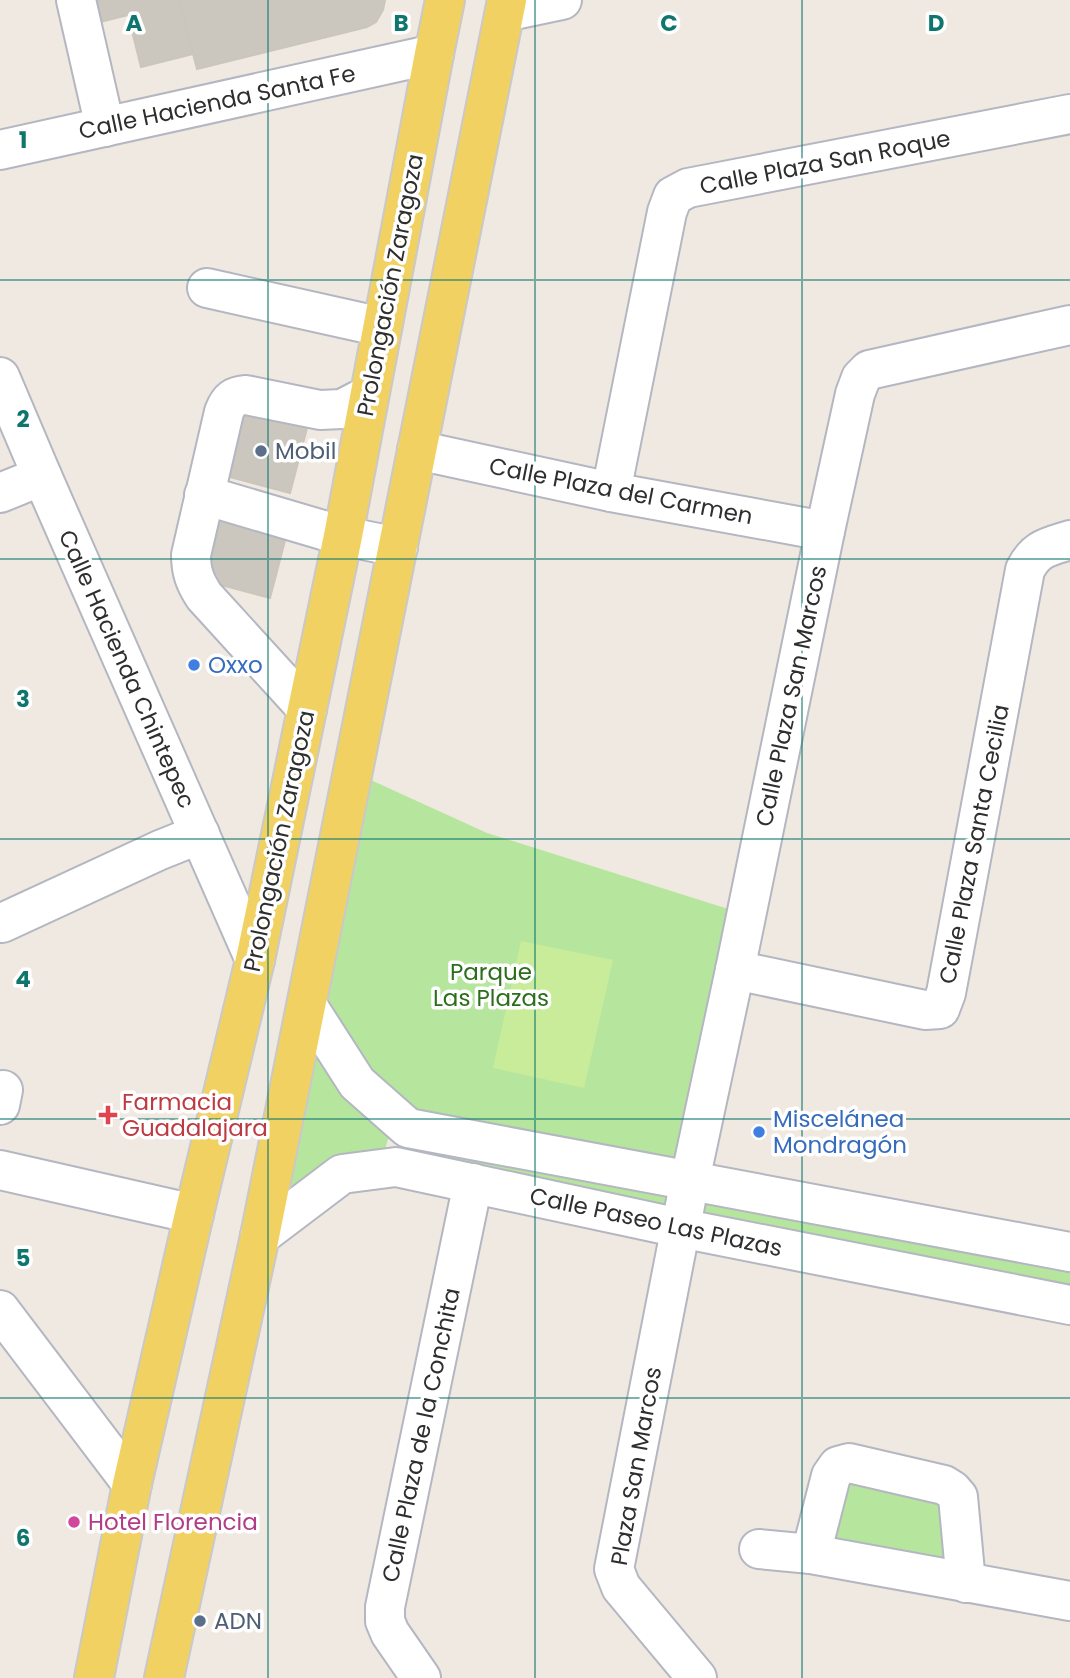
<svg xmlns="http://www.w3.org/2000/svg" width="1070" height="1678" font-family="Poppins,sans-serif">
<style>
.green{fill:#b6e59e}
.pitch{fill:#c9ec9a}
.building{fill:#cbc7bf;stroke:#cbc5ba;stroke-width:2}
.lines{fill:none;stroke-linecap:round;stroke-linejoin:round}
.minor-casing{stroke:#b4b7c1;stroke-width:42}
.major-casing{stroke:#c9c9c9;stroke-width:42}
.minor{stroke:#fff;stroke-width:38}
.major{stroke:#f2d163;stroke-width:38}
.grid{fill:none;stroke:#0f766e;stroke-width:2;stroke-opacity:0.55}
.service-dot{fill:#5c6f8a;stroke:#fff;stroke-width:2.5}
.shop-dot{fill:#3f7fe0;stroke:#fff;stroke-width:2.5}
.health-dot{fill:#e0444e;stroke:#fff;stroke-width:2.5}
.hotel-dot{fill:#d1479c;stroke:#fff;stroke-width:2.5}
.labels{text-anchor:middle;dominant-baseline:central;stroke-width:7;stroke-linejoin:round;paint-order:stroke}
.street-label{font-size:23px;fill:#2e2e2e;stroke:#fff}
.service-label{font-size:23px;fill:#4e5e75;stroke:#fff;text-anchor:start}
.shop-label{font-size:23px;fill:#366cbe;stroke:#fff;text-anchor:start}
.park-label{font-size:23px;fill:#2c6e1b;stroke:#fff}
.health-label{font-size:23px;fill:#be3a42;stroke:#fff;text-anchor:start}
.hotel-label{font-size:23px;fill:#b23c85;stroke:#fff;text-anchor:start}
.grid-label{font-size:23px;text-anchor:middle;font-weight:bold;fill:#0f766e;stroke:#fff;stroke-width:7;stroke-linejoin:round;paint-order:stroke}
</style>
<rect width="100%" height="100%" fill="#efe9e1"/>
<g class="green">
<path d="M 362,776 L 487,833 L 741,913 L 689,1171 L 425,1120 L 369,1074 L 317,997 Z"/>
<path d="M 312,1038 L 390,1131 L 384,1154 L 328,1160 L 280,1195 Z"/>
<path d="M 414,1137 L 685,1185 L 677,1223 L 409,1161 Z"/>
<path d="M 700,1189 L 1070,1263 L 1070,1300 L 697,1217 Z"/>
<path d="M 842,1478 L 941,1499 L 953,1572 L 823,1546 Z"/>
</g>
<path class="pitch" d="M 521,941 L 613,960 L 584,1088 L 493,1068 Z"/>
<g class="building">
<path d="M 90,0 L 179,0 L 193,54 L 141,67 L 128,15 L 96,23 Z"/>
<path d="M 179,0 L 385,0 L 383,10 L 376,22 L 367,27 L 197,69 Z"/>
<path d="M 232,408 L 307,428 L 290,493 L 215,473 Z"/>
<path d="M 212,513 L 287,533 L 270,598 L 195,578 Z"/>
</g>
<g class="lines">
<defs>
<g id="minor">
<path d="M 76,0 L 105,127"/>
<path d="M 505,12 L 562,0"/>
<path d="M 0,150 L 434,54"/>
<path d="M 207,288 L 382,327"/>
<path d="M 0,377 L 42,476 L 255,960"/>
<path d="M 417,450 L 611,492 L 825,531"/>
<path d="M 611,492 L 667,212 L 673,196 L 688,188 L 1070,114"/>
<path d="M 0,493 L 42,476"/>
<path d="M 204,495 L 343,536 L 398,547"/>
<path d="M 307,709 L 204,596 C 195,582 191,572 191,555 L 224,412 C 229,399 234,396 246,395 L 320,410 L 342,409 L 369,395"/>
<path d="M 2,923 L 160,850 L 200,834"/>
<path d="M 735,970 L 925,1010 L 940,1009 L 946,993 L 1025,570 C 1036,548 1048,547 1070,540"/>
<path d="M 307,1005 L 357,1083 L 408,1128 L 1070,1252"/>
<path d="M 0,1105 L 3,1090"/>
<path d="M 0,1170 L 194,1214"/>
<path d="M 260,1236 L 342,1174 L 396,1167 L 680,1228 L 1070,1305"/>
<path d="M 0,1310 L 132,1484"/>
<path d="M 759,1549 L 811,1554 L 1070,1601"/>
<path d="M 811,1554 L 831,1476 L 838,1466 L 849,1463 L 944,1485 L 952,1490 L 958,1497 L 966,1583"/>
<path d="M 421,1678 L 390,1633 L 385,1621 L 385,1607 L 473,1183"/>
<path d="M 697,1678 L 621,1587 L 614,1569 L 689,1185 L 735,970 L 825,531 L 855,394 L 861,378 L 869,370 L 1070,325"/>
</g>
<g id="major">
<path d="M 94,1678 L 132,1484 L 194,1214 L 255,960 L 343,536 L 434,54 L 445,0"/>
<path d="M 164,1678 L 260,1236 L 507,0"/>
</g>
</defs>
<use href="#minor" class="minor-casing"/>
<use href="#major" class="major-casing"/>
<use href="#minor" class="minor"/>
<use href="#major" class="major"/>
</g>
<path class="grid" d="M 268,0 L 268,1678M 535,0 L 535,1678M 802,0 L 802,1678M 0,280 L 1070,280M 0,559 L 1070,559M 0,839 L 1070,839M 0,1119 L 1070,1119M 0,1398 L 1070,1398"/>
<g class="service-dot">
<circle cx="261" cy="451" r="7"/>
<circle cx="200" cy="1621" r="7"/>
</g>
<g class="shop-dot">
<circle cx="194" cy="665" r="7"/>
<circle cx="759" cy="1132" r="7"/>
</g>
<path class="health-dot" d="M104.5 1104.5h7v7h7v7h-7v7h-7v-7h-7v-7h7z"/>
<circle class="hotel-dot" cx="74" cy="1522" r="7"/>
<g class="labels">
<g class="street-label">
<text transform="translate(217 102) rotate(-12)">Calle Hacienda Santa Fe</text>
<text transform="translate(825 162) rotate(-11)">Calle Plaza San Roque</text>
<text transform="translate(390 285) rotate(-79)">Prolongación Zaragoza</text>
<text transform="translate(621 491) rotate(11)">Calle Plaza del Carmen</text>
<text transform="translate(127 669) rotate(66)">Calle Hacienda Chintepec</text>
<text transform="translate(791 696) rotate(-78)">Calle Plaza San Marcos</text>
<text transform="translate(279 841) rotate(-78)">Prolongación Zaragoza</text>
<text transform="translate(974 844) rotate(-79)">Calle Plaza Santa Cecilia</text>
<text transform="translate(656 1222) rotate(12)">Calle Paseo Las Plazas</text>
<text transform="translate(421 1435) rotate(-78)">Calle Plaza de la Conchita</text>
<text transform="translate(636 1466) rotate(-80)">Plaza San Marcos</text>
</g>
<g class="service-label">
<text x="275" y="451">Mobil</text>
<text x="214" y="1621">ADN</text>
</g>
<g class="shop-label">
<text x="208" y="665">Oxxo</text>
<text x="773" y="1119">Miscelánea<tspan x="773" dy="26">Mondragón</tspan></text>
</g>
<g class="park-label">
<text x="491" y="972">Parque<tspan x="491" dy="26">Las Plazas</tspan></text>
</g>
<g class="health-label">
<text x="122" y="1102">Farmacia<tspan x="122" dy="26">Guadalajara</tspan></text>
</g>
<g class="hotel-label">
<text x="88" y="1522">Hotel Florencia</text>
</g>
</g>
<g class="grid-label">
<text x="134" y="31">A</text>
<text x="401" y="31">B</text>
<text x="669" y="31">C</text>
<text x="936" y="31">D</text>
<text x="23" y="148">1</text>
<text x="23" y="427">2</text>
<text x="23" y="707">3</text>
<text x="23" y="987">4</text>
<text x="23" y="1266">5</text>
<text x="23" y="1546">6</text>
</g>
</svg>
